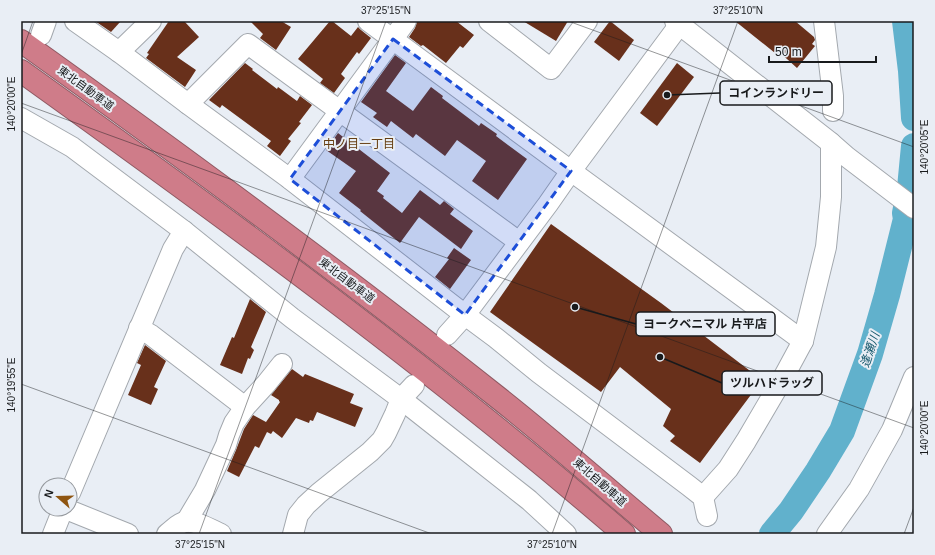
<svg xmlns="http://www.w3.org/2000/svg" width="935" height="555" font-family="Helvetica,'Noto Sans JP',sans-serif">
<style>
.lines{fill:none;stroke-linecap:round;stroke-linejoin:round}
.river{stroke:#61b1cc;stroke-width:26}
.building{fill:#68301b}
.minor-casing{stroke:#a3a8ae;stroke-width:22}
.highway-casing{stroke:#8f5a63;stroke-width:24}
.minor{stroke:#fff;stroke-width:20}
.highway{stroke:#cf7c89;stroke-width:22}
.marked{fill:#1d4ed8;fill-opacity:0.2;stroke:#1d4ed8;stroke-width:3;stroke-dasharray:8 5;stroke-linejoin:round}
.ticks{fill:none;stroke:#181a1c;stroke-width:1;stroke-opacity:0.45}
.labels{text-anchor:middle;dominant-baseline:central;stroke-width:4;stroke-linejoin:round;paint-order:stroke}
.street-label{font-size:11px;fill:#181a1c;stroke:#e9eef5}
.neighbourhood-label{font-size:12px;fill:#663e12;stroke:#e9eef5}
.water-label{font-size:12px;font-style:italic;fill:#16586c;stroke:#e9eef5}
.leader{fill:none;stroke:#181a1c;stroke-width:1.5}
.callout-dot{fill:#181a1c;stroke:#e9eef5;stroke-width:1.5}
.callout{fill:#e9eef5;stroke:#181a1c;stroke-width:1.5}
.callout-label{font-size:12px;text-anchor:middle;font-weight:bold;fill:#181a1c}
.neatline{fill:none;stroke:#181a1c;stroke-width:1.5}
.ticks-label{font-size:10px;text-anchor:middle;fill:#181a1c}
</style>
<rect width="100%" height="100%" fill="#e9eef5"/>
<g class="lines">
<g class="river">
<path d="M 905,21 L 911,71 L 914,118"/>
<path d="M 772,534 L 791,511 L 818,471 L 842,431 L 870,354 L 887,295 L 906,219 L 905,213 L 910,188 L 914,146"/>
</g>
</g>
<g class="building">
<path d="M 95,21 L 121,21 L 111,32 Z"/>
<path d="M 169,21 L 184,21 L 199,37 L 177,57 L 196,70 L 185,87 L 146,58 L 149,54 L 147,53 Z"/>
<path d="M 250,21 L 281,21 L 291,27 L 276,50 L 260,38 L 263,34 Z"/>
<path d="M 330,21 L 332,21 L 351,36 L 358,27 L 361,30 L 371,38 L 359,54 L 357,52 L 341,74 L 345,78 L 334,93 L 320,83 L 323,79 L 298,59 Z"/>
<path d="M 417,21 L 456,21 L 474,35 L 463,48 L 460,46 L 446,63 L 423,45 L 421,46 L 409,37 L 415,28 Z"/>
<path d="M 523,21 L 568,21 L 556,41 Z"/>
<path d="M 610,21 L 634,40 L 619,61 L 594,42 Z"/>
<path d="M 735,21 L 795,21 L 814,37 L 815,40 L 812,44 L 815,46 L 797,68 L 777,50 L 775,53 Z"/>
<path d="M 395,55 L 406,63 L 386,91 L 413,111 L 431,87 L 443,96 L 442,98 L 479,126 L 481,123 L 497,134 L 496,136 L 527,159 L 498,200 L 472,181 L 486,161 L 457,140 L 445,156 L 416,134 L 413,138 L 391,121 L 387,127 L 373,117 L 377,113 L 361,102 Z"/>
<path d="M 245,63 L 253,69 L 252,70 L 277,89 L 278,87 L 297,101 L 300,96 L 312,105 L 299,122 L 301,123 L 288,139 L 291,141 L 280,156 L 267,146 L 271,141 L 222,105 L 220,108 L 209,100 Z"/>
<path d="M 677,63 L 694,77 L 657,126 L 640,113 Z"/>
<path d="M 338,133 L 390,173 L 377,191 L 384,196 L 383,198 L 402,213 L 420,190 L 440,205 L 444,201 L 454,209 L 450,214 L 473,231 L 461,249 L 419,217 L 400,243 L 360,211 L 361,210 L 339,193 L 356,171 L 326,150 Z"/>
<path d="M 551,224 L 661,303 L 762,380 L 700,463 L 670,441 L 675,436 L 663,426 L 671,409 L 620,367 L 601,392 L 490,312 Z"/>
<path d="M 454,248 L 471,260 L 450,289 L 435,277 L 449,259 L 447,258 Z"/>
<path d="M 250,299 L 266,312 L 251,347 L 254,350 L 250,359 L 248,358 L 242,374 L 220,365 L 232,337 L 234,338 Z"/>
<path d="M 145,345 L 166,361 L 154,387 L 158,389 L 151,405 L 128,395 L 141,365 L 137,363 Z"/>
<path d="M 292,369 L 303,377 L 305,374 L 354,394 L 350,403 L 363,408 L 355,427 L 317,412 L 313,421 L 310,420 L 309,423 L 296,418 L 282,438 L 273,431 L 271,434 L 267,432 L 259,448 L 255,446 L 239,477 L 227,471 L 236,450 L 244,429 L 253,415 L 266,422 L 280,402 L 279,401 L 279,400 L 271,395 Z"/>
</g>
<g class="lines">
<defs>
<g id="minor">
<path d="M 75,21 L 119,52 L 188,104 L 290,179 L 465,315 L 496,338 L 539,373 L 689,486 L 703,497 L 707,516"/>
<path d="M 368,21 L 571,171 L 803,341"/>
<path d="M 489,21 L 551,69 L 587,21"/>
<path d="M 675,21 L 831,143 L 847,157 L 914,208"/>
<path d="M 824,21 L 833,96 L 833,111"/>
<path d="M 41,35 L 46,21"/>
<path d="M 119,52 L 151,21"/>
<path d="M 188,104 L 248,44 L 519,242"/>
<path d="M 21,118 L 72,147 L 184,231 L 292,318 L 401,399 L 529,500 L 566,534"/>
<path d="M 290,179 L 406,21"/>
<path d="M 139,328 L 151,335 L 245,407"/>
<path d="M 447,335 L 465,315 L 548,204 L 571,171 L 680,24"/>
<path d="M 70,493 L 173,249 L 184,231"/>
<path d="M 703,497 L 728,469 L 746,441 L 783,378 L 803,341 L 826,247 L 831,197 L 831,143"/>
<path d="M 66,509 L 128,534"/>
<path d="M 186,522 L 205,490 L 226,445 L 229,435 L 234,423 L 245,407 L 266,384 L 282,364"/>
<path d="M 53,534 L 63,509"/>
<path d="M 167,534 C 173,530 178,523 185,522 C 195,520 212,530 221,534"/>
<path d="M 293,534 L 298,515 L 306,505 L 319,493 L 370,452 L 382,440 L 386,433 L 395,414 L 401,399 L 414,385"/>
<path d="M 827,534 L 859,489 L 892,430 L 914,377"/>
</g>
<g id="highway">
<path d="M 21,41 C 182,156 341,273 496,396 C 552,440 606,488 661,534"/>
<path d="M 21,71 C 227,219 432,368 624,534"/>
</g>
</defs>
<use href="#minor" class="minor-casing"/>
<use href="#highway" class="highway-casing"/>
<use href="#minor" class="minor"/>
<use href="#highway" class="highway"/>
</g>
<path class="marked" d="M 393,39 L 571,171 L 465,315 L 290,179 Z"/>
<path class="ticks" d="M 568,21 L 914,147M 21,55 L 33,21M 21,103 L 914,428M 21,384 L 432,534M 199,534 L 386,21M 552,534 L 738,21M 904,534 L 914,507"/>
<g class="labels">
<g class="street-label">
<text transform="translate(86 88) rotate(36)">東北自動車道</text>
<text transform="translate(347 280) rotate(37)">東北自動車道</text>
<text transform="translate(600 482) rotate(41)">東北自動車道</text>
</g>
<g class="neighbourhood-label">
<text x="359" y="144">中ノ目一丁目</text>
</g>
<g class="water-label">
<text transform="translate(870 350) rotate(-72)">逢瀬川</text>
</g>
</g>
<path class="leader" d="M667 95L720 93M575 307L636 324M660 357L722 383"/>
<g class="callout-dot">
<circle cx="667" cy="95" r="4"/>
<circle cx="575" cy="307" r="4"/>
<circle cx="660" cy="357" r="4"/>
</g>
<g class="callout">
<rect x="720" y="81" width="112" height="24" rx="4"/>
<rect x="636" y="312" width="139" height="24" rx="4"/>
<rect x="722" y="371" width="100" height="24" rx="4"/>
</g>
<g class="callout-label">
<text x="776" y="97">コインランドリー</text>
<text x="705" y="328">ヨークベニマル 片平店</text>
<text x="772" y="387">ツルハドラッグ</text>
</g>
<rect width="935" height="555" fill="none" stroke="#e9eef5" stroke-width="44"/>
<g transform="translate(58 497) rotate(290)"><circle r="19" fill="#e9eef5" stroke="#95999e"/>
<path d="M0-3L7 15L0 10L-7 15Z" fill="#8f5510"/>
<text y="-6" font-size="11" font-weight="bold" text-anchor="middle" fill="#181a1c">N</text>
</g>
<path d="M769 56v6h107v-6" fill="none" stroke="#181a1c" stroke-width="2"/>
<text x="775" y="56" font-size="12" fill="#181a1c" stroke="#e9eef5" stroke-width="3" paint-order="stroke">50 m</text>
<rect x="22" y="22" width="891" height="511" class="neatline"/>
<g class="ticks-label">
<text x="386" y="14">37°25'15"N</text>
<text x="738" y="14">37°25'10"N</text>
<text transform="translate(11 104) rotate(-90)" y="4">140°20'00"E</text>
<text transform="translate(924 147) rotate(-90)" y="4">140°20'05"E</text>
<text transform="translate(11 385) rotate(-90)" y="4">140°19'55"E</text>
<text transform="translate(924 428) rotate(-90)" y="4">140°20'00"E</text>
<text x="200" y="548">37°25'15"N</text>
<text x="552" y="548">37°25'10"N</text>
</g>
</svg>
